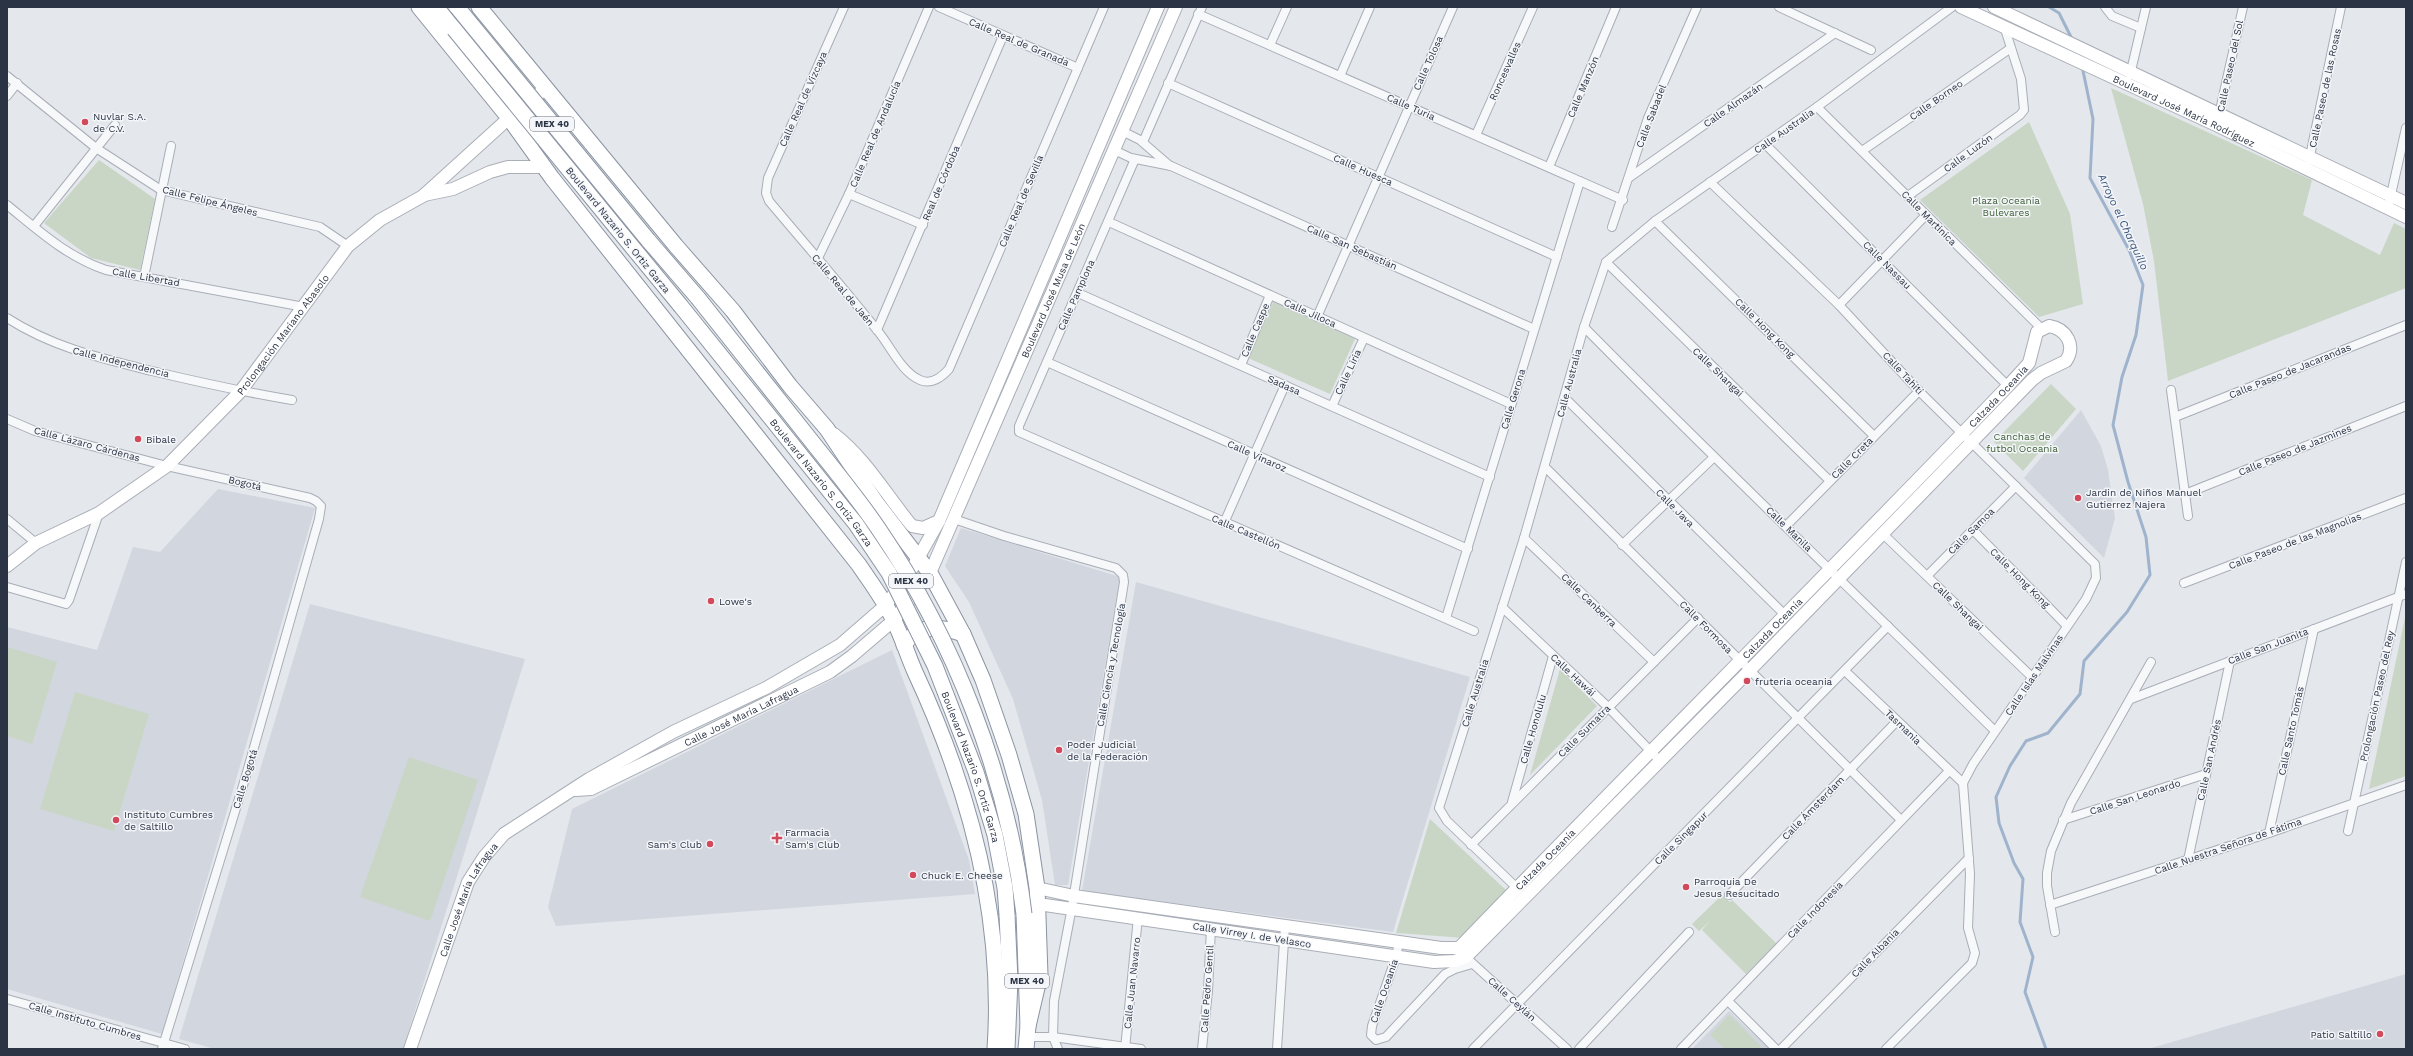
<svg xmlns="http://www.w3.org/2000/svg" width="2413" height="1056" font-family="'Work Sans',sans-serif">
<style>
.built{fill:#d2d6de}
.green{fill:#c9d6c5}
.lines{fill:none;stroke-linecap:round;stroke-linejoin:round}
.stream{stroke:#9fb4cc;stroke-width:3}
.street-casing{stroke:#a9aeb7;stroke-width:10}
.secondary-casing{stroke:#a9aeb7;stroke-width:14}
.highway-casing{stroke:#8b94a3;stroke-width:17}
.street{stroke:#f7f8fa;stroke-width:8}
.secondary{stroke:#fff;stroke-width:12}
.highway{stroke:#fff;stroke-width:15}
.highway-bridge-casing{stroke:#8b94a3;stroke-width:17;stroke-linecap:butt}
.highway-bridge{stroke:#fff;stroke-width:15}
.poi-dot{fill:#d1495b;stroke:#f4f6f9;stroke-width:1.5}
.labels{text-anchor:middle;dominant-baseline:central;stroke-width:3;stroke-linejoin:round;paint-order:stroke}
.shield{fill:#f4f6f9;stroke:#676e7b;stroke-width:1}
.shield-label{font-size:9px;font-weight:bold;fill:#2b3445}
.street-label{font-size:10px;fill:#2b3445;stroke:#f4f6f9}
.poi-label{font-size:10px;fill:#2b3445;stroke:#f4f6f9;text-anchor:start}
.park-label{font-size:10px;fill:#3f6138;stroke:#f4f6f9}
.water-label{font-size:11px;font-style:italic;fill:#34527a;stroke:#f4f6f9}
</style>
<rect width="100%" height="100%" fill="#e4e7ec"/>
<g class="built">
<path d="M 2081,410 L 2101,446 L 2108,470 L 2115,518 L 2104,558 L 2024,478 Z"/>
<path d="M 218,489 L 315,508 L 162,1034 L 7,989 L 7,627 L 97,650 L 133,547 L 160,552 Z"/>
<path d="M 961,528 L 1120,577 L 1068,885 L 1055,885 L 1042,800 L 1013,699 L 969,602 L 945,566 Z"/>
<path d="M 1136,582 L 1470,677 L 1393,932 L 1082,891 Z"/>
<path d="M 310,604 L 525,659 L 403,1049 L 215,1049 L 179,1039 Z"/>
<path d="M 892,650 L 969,860 L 975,894 L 556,926 L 548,907 L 572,809 Z"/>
<path d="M 2406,974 L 2406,1049 L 2148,1049 Z"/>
<path d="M 1729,1011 L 1769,1049 L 1692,1049 Z"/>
</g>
<g class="green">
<path d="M 2111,88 L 2312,180 L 2303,215 L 2380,255 L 2394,223 L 2406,229 L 2406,288 L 2168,381 L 2154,261 L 2143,204 Z"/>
<path d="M 2029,122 L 2070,214 L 2083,304 L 2039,317 L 1920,200 Z"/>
<path d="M 99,160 L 155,199 L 140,270 L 91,258 L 44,223 Z"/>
<path d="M 1273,302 L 1355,339 L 1330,394 L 1248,358 Z"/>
<path d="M 2051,384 L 2076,409 L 2023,471 L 1994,442 Z"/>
<path d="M 2406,613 L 2406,776 L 2369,789 Z"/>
<path d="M 7,647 L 57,662 L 32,744 L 7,736 Z"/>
<path d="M 1560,669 L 1597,706 L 1530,775 Z"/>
<path d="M 75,692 L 149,714 L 114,831 L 40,809 Z"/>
<path d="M 409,757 L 478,780 L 430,921 L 360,897 Z"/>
<path d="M 1430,819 L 1508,892 L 1465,938 L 1396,933 Z"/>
<path d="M 1722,895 L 1730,902 L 1732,900 L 1777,944 L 1746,974 L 1702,930 L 1710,921 L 1699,931 L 1692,924 Z"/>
<path d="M 1729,1015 L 1761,1046 L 1758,1049 L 1725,1049 L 1710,1035 Z"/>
</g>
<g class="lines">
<g class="stream">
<path d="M 2049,7 L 2059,13 L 2073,41"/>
<path d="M 2046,1049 L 2025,992 L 2033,957 L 2020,922 L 2023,879 L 2014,863 L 1999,823 L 1996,797 L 2010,766 L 2026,741 L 2048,733 L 2080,694 L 2084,661 L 2127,612 L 2150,575 L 2146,537 L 2128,482 L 2113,425 L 2122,377 L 2136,335 L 2143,285 L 2129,250 L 2090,178 L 2093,119 L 2082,66"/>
</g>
<defs>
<g id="street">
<path d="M 844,7 L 768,178 L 766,193 L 769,201 C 805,244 842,286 877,330 C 890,345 901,372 920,380 C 931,385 942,377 949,369 L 1104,7"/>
<path d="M 939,7 L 1078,68"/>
<path d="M 1779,7 L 1871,50"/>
<path d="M 2105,7 L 2112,16 L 2141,28"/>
<path d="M 1198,14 L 1623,200"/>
<path d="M 1270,45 L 1287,7"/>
<path d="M 2130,75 L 2146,7"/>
<path d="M 7,76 L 96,148 L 161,190 L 320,227 L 348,246"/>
<path d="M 1340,76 L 1370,7"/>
<path d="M 1168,83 L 1557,257"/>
<path d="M 7,96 L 17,83"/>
<path d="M 1817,107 L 2041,328"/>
<path d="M 2218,119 L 2243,7"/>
<path d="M 1122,131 L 1140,140 L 1170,166"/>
<path d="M 1476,135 L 1533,7"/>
<path d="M 1143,142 L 1202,7"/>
<path d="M 1765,144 L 2008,386"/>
<path d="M 1114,150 L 1131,158 L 1171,166 L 1534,329"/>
<path d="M 1862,151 L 2011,48"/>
<path d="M 1135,159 L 1019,426 L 1019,432 L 1474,631"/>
<path d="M 2309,161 L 2341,7"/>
<path d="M 1549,167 L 1616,7"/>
<path d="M 1630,177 L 1835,33"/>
<path d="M 1710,182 L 1839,305 L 1919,391 L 2095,564 L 2096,578 L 2086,599 L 1973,764 L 1963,783"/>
<path d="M 849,194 L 923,225"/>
<path d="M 1908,196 L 2020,115 L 2024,110 L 2021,79 L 2004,26"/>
<path d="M 7,205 C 38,230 67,257 106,270 L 304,307"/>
<path d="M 2388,208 L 2406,128"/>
<path d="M 1655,221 L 1874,436"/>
<path d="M 1109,222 L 1511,404"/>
<path d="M 34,226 L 115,125"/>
<path d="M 1612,227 L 1648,118 L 1697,7"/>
<path d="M 817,260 L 849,194 L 929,7"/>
<path d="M 1606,262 L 1830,481"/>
<path d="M 144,277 L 171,146"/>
<path d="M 1078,293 L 1490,477"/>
<path d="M 1839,305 L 1926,215"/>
<path d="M 1317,317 L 1453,7"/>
<path d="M 7,318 C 52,347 100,358 152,371 C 198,382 244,392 292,400"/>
<path d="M 1584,327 C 1719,464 1858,596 1995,731"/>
<path d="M 877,330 L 1003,36"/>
<path d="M 1047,362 L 1468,549"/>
<path d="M 1241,365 L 1270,295"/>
<path d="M 2171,390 L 2188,516"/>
<path d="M 1565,398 L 1786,616"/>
<path d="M 1332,406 L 1364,338"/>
<path d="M 2175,417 L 2406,325"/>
<path d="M 7,419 L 35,431 L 167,466 L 310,498 L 316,501 L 321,506 L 319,519 L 245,779 L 162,1049"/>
<path d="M 1545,467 L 1901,820"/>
<path d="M 2185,494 L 2406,406"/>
<path d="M 7,519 L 36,543"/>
<path d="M 954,519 L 1004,536 L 1116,568 L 1123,575 L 1124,582 L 1072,907 L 1054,1001 L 1053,1037 L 1058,1049"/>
<path d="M 1224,523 L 1285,385"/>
<path d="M 1786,526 L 1919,391"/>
<path d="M 1973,530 L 2067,626"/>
<path d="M 1883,534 L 2032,677"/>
<path d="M 1524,538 L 1654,662"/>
<path d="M 1622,545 L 1713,458"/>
<path d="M 1927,576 L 2016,486"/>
<path d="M 2184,583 L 2406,498"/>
<path d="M 7,587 L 66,604 L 69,600 L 99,513"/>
<path d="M 1502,607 L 1608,707 L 1660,761"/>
<path d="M 1446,618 L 1580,181"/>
<path d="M 1845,671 L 1963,783"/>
<path d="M 2131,699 L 2406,594"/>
<path d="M 1512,802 L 1553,656"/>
<path d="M 2063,820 L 2206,774"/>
<path d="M 2348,831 L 2406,562"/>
<path d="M 2269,833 L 2314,629"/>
<path d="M 1471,845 L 1698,618"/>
<path d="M 2188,860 L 2230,661"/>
<path d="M 1517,888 L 1447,821 L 1439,808 L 1524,538 L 1584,327 L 1606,262 L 1655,221 L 1817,107 L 1952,7"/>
<path d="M 1729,895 L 1897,721"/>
<path d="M 2050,905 L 2269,833 L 2406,785"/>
<path d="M 2055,932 L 2047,886 L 2047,873 L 2051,851 L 2071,803 L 2151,662"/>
<path d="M 1399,942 L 1396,957 L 1372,1026 L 1371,1035 L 1376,1040 L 1386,1037 L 1445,974 L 1455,969 L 1472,964"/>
<path d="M 1470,961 L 1567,1049"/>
<path d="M 7,999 L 185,1049"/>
<path d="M 1728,1001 L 1776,1049"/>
<path d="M 1027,1037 L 1053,1037 L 1141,1049"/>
<path d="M 1125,1049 L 1138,917"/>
<path d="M 1202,1049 L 1208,991 L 1211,928"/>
<path d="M 1277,1049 L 1285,926"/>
<path d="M 1473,1049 L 1888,626"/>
<path d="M 1579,1049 L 1689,932"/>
<path d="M 1681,1049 L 1949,771"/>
<path d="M 1781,1049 L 1969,858"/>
<path d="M 1886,1049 L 1972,963 L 1975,953 L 1968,928 L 1970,874 L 1963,783"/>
</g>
<g id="secondary">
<path id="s1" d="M 1961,7 L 2216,125 L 2406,217"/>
<path d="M 1994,7 L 2406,203"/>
<path d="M 424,195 L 453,189 L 490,172 L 508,167 L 544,167"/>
<path d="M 834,434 C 867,460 886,495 912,526 L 923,528 L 939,521"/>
<path id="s2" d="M 7,566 L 36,543 L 99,513 L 167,466 L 240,392 L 348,246 L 380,220 L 423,196 L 509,118 L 546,88"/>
<path id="s3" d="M 576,790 L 591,789 L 830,672 L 852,656 L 894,620 L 930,573 L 1176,7"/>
<path id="s4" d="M 1037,888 L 1074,896 L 1399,942 L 1441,948 L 1459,948 C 1641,759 1827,575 2008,386 L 2029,363 L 2037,332 L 2049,326 C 2067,329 2076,346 2066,361 L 2041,373 L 2032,380 L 1750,670 L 1466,957 L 1455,961 L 1434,962 L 1038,904"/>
<path id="s5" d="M 410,1049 L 468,882 L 484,857 L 504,834 L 589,779 L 673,732 L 766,688 L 840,645 L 886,605 L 913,567 L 939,521 L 1158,7"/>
</g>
<g id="highway">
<path d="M 419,7 L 509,118 L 552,178 L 859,565 C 871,583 884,600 893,619 C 902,636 907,654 915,672 C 970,790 1004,917 995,1049"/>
<path d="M 436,7 L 454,29"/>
<path d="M 479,7 L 676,246 L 733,311 L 790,386 L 827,429 L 875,501 L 930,573 L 963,634 L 983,680 L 1009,755 L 1026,814 L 1037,888 L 1040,975 L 1028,1026"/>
<path d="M 615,226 L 680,305"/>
<path d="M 648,240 L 698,298"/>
<path d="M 904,645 C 918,624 941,626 963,634"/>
<path d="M 1024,914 L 1028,1026 L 1026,1049"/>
<path d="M 1007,1049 L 1010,980 L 1007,915"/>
</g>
</defs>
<use href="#street" class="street-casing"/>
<use href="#secondary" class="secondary-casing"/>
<use href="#highway" class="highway-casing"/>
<use href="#street" class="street"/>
<use href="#secondary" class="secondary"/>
<use href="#highway" class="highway"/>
<defs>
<g id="highway-bridge">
<path d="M 457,7 L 648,240"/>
<path d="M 454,29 L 615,226"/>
<path d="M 698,298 C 735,345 772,391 809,438 C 832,467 857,497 878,528 C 955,641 1008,778 1024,914"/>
<path id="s6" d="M 680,305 L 856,524 L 889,573 L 935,666 L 976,772 L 995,835 L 1005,888 L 1007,915"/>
</g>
</defs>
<use href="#highway-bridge" class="highway-bridge-casing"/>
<use href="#highway-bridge" class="highway-bridge"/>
</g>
<g class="poi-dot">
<circle cx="85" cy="122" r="4"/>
<circle cx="138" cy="439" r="4"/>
<circle cx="2078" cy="498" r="4"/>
<circle cx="711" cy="601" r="4"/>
<circle cx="1747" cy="681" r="4"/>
<circle cx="1059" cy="750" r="4"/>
<circle cx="116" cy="820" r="4"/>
<path d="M775 832h4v4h4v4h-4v4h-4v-4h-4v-4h4z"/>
<circle cx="710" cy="844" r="4"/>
<circle cx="913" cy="875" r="4"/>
<circle cx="1686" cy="887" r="4"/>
<circle cx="2380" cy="1034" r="4"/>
</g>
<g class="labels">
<g class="shield">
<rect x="530" y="117" width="44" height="14" rx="3"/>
<rect x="889" y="574" width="44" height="14" rx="3"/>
<rect x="1005" y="974" width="44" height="14" rx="3"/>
</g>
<g class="shield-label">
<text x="552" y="124">MEX 40</text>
<text x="911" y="581">MEX 40</text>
<text x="1027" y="981">MEX 40</text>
</g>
<g class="street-label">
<text transform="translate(1019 42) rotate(23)">Calle Real de Granada</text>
<text transform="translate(1428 63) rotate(-66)">Calle Tolosa</text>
<text transform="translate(2230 66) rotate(-78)">Calle Paseo del Sol</text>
<text transform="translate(1505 71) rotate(-66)">Roncesvalles</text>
<text transform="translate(1583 87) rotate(-67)">Calle Manzón</text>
<text transform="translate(2325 88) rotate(-78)">Calle Paseo de las Rosas</text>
<text transform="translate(803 99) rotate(-66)">Calle Real de Vizcaya</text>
<text transform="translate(1936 100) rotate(-35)">Calle Borneo</text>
<text transform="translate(1733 105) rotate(-35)">Calle Almazán</text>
<text transform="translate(1411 107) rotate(24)">Calle Turia</text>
<text stroke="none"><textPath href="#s1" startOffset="246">Boulevard José María Rodríguez</textPath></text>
<text transform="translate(1651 116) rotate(-69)">Calle Sabadel</text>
<text transform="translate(1784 131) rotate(-35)">Calle Australia</text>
<text transform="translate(875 134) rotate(-67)">Calle Real de Andalucía</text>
<text transform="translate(1968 153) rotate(-36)">Calle Luzón</text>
<text transform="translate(1363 170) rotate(24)">Calle Huesca</text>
<text transform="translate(941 183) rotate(-67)">Real de Córdoba</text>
<text transform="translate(210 201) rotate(14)">Calle Felipe Ángeles</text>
<text transform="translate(1021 201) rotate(-67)">Calle Real de Sevilla</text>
<text transform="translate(1929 218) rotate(45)">Calle Martinica</text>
<text transform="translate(618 230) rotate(51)">Boulevard Nazario S. Ortiz Garza</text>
<text transform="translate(1352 247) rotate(24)">Calle San Sebastián</text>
<text transform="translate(1887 265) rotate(45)">Calle Nassau</text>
<text transform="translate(146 277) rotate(10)">Calle Libertad</text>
<text transform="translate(843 290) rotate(50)">Calle Real de Jaén</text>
<text stroke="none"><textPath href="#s3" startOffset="731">Boulevard José Musa de León</textPath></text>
<text transform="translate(1076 295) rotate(-66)">Calle Pamplona</text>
<text transform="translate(1310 313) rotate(24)">Calle Jiloca</text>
<text transform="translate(1765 328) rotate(45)">Calle Hong Kong</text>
<text transform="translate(1255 330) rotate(-67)">Calle Caspe</text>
<text stroke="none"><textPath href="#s2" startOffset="365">Prolongación Mariano Abasolo</textPath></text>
<text transform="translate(121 362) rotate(14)">Calle Independencia</text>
<text transform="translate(2290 371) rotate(-22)">Calle Paseo de Jacarandas</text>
<text transform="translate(1348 372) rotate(-65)">Calle Liria</text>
<text transform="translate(1718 372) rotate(44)">Calle Shangai</text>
<text transform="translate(1903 373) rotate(47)">Calle Tahití</text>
<text transform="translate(1569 383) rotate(-75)">Calle Australia</text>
<text transform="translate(1284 385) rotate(24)">Sadasa</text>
<text stroke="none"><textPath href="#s4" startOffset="1198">Calzada Oceanía</textPath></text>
<text transform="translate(1513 399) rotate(-73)">Calle Gerona</text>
<text transform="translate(87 444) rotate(15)">Calle Lázaro Cárdenas</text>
<text transform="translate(2295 450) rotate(-22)">Calle Paseo de Jazmines</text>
<text transform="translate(1257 456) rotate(24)">Calle Vinaroz</text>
<text transform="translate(1852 458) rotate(-45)">Calle Creta</text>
<text stroke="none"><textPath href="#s6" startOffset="227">Boulevard Nazario S. Ortiz Garza</textPath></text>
<text transform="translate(245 483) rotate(13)">Bogotá</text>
<text transform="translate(1675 508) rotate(45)">Calle Java</text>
<text transform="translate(1789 529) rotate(44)">Calle Manila</text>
<text transform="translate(1971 531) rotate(-45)">Calle Samoa</text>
<text transform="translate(1246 532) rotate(23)">Calle Castellón</text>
<text transform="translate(2295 541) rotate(-21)">Calle Paseo de las Magnolias</text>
<text transform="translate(2020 578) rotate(45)">Calle Hong Kong</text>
<text transform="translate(1589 600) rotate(44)">Calle Canberra</text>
<text transform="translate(1958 606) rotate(44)">Calle Shangai</text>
<text transform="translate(1706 627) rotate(45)">Calle Formosa</text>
<text stroke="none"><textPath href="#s4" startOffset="874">Calzada Oceanía</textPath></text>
<text transform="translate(2268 646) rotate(-21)">Calle San Juanita</text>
<text transform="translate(1111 665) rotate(-80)">Calle Ciencia y Tecnología</text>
<text transform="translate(1573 675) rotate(43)">Calle Hawái</text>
<text transform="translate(2034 675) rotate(-56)">Calle Islas Malvinas</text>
<text transform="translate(1475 693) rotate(-73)">Calle Australia</text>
<text transform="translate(2377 696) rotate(-78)">Prolongación Paseo del Rey</text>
<text stroke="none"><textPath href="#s3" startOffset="182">Calle José María Lafragua</textPath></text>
<text transform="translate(1903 727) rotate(44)">Tasmania</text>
<text transform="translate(1533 729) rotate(-74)">Calle Honolulu</text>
<text transform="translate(1584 731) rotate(-45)">Calle Sumatra</text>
<text transform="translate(2291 731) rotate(-78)">Calle Santo Tomás</text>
<text transform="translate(2209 760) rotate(-78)">Calle San Andrés</text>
<text stroke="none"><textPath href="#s6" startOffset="551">Boulevard Nazario S. Ortiz Garza</textPath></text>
<text transform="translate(245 779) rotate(-73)">Calle Bogotá</text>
<text transform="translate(2135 797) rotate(-18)">Calle San Leonardo</text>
<text transform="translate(1813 808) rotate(-46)">Calle Ámsterdam</text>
<text transform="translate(1681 838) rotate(-45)">Calle Singapur</text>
<text transform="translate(2228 846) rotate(-19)">Calle Nuestra Señora de Fátima</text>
<text stroke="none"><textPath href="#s4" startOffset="550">Calzada Oceanía</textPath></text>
<text stroke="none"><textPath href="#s5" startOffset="161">Calle José María Lafragua</textPath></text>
<text transform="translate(1815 910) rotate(-46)">Calle Indonesia</text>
<text transform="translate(1252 935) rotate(9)">Calle Virrey I. de Velasco</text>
<text transform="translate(1875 953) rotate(-46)">Calle Albania</text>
<text transform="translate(1132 983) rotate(-84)">Calle Juan Navarro</text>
<text transform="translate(1207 989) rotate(-86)">Calle Pedro Gentil</text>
<text transform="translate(1384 991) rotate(-71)">Calle Oceanía</text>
<text transform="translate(1512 999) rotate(42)">Calle Ceylán</text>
<text transform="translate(85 1021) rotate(16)">Calle Instituto Cumbres</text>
</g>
<g class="poi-label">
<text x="93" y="116">Nuvlar S.A.<tspan x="93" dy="12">de C.V.</tspan></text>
<text x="146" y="439">Bibale</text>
<text x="2086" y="492">Jardin de Niños Manuel<tspan x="2086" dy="12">Gutierrez Najera</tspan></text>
<text x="719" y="601">Lowe's</text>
<text x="1755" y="681">fruteria oceania</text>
<text x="1067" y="744">Poder Judicial<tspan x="1067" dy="12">de la Federación</tspan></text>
<text x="124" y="814">Instituto Cumbres<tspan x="124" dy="12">de Saltillo</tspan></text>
<text x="785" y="832">Farmacia<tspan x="785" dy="12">Sam's Club</tspan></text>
<text x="702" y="844" text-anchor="end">Sam's Club</text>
<text x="921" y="875">Chuck E. Cheese</text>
<text x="1694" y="881">Parroquia De<tspan x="1694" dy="12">Jesus Resucitado</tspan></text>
<text x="2372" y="1034" text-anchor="end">Patio Saltillo</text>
</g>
<g class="park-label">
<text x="2006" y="200">Plaza Oceania<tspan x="2006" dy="12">Bulevares</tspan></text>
<text x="2022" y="436">Canchas de<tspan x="2022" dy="12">futbol Oceania</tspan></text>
</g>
<g class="water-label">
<text transform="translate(2123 222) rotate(65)">Arroyo el Charquillo</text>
</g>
</g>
<rect width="2413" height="1056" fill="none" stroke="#2b3445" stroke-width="16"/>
</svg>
